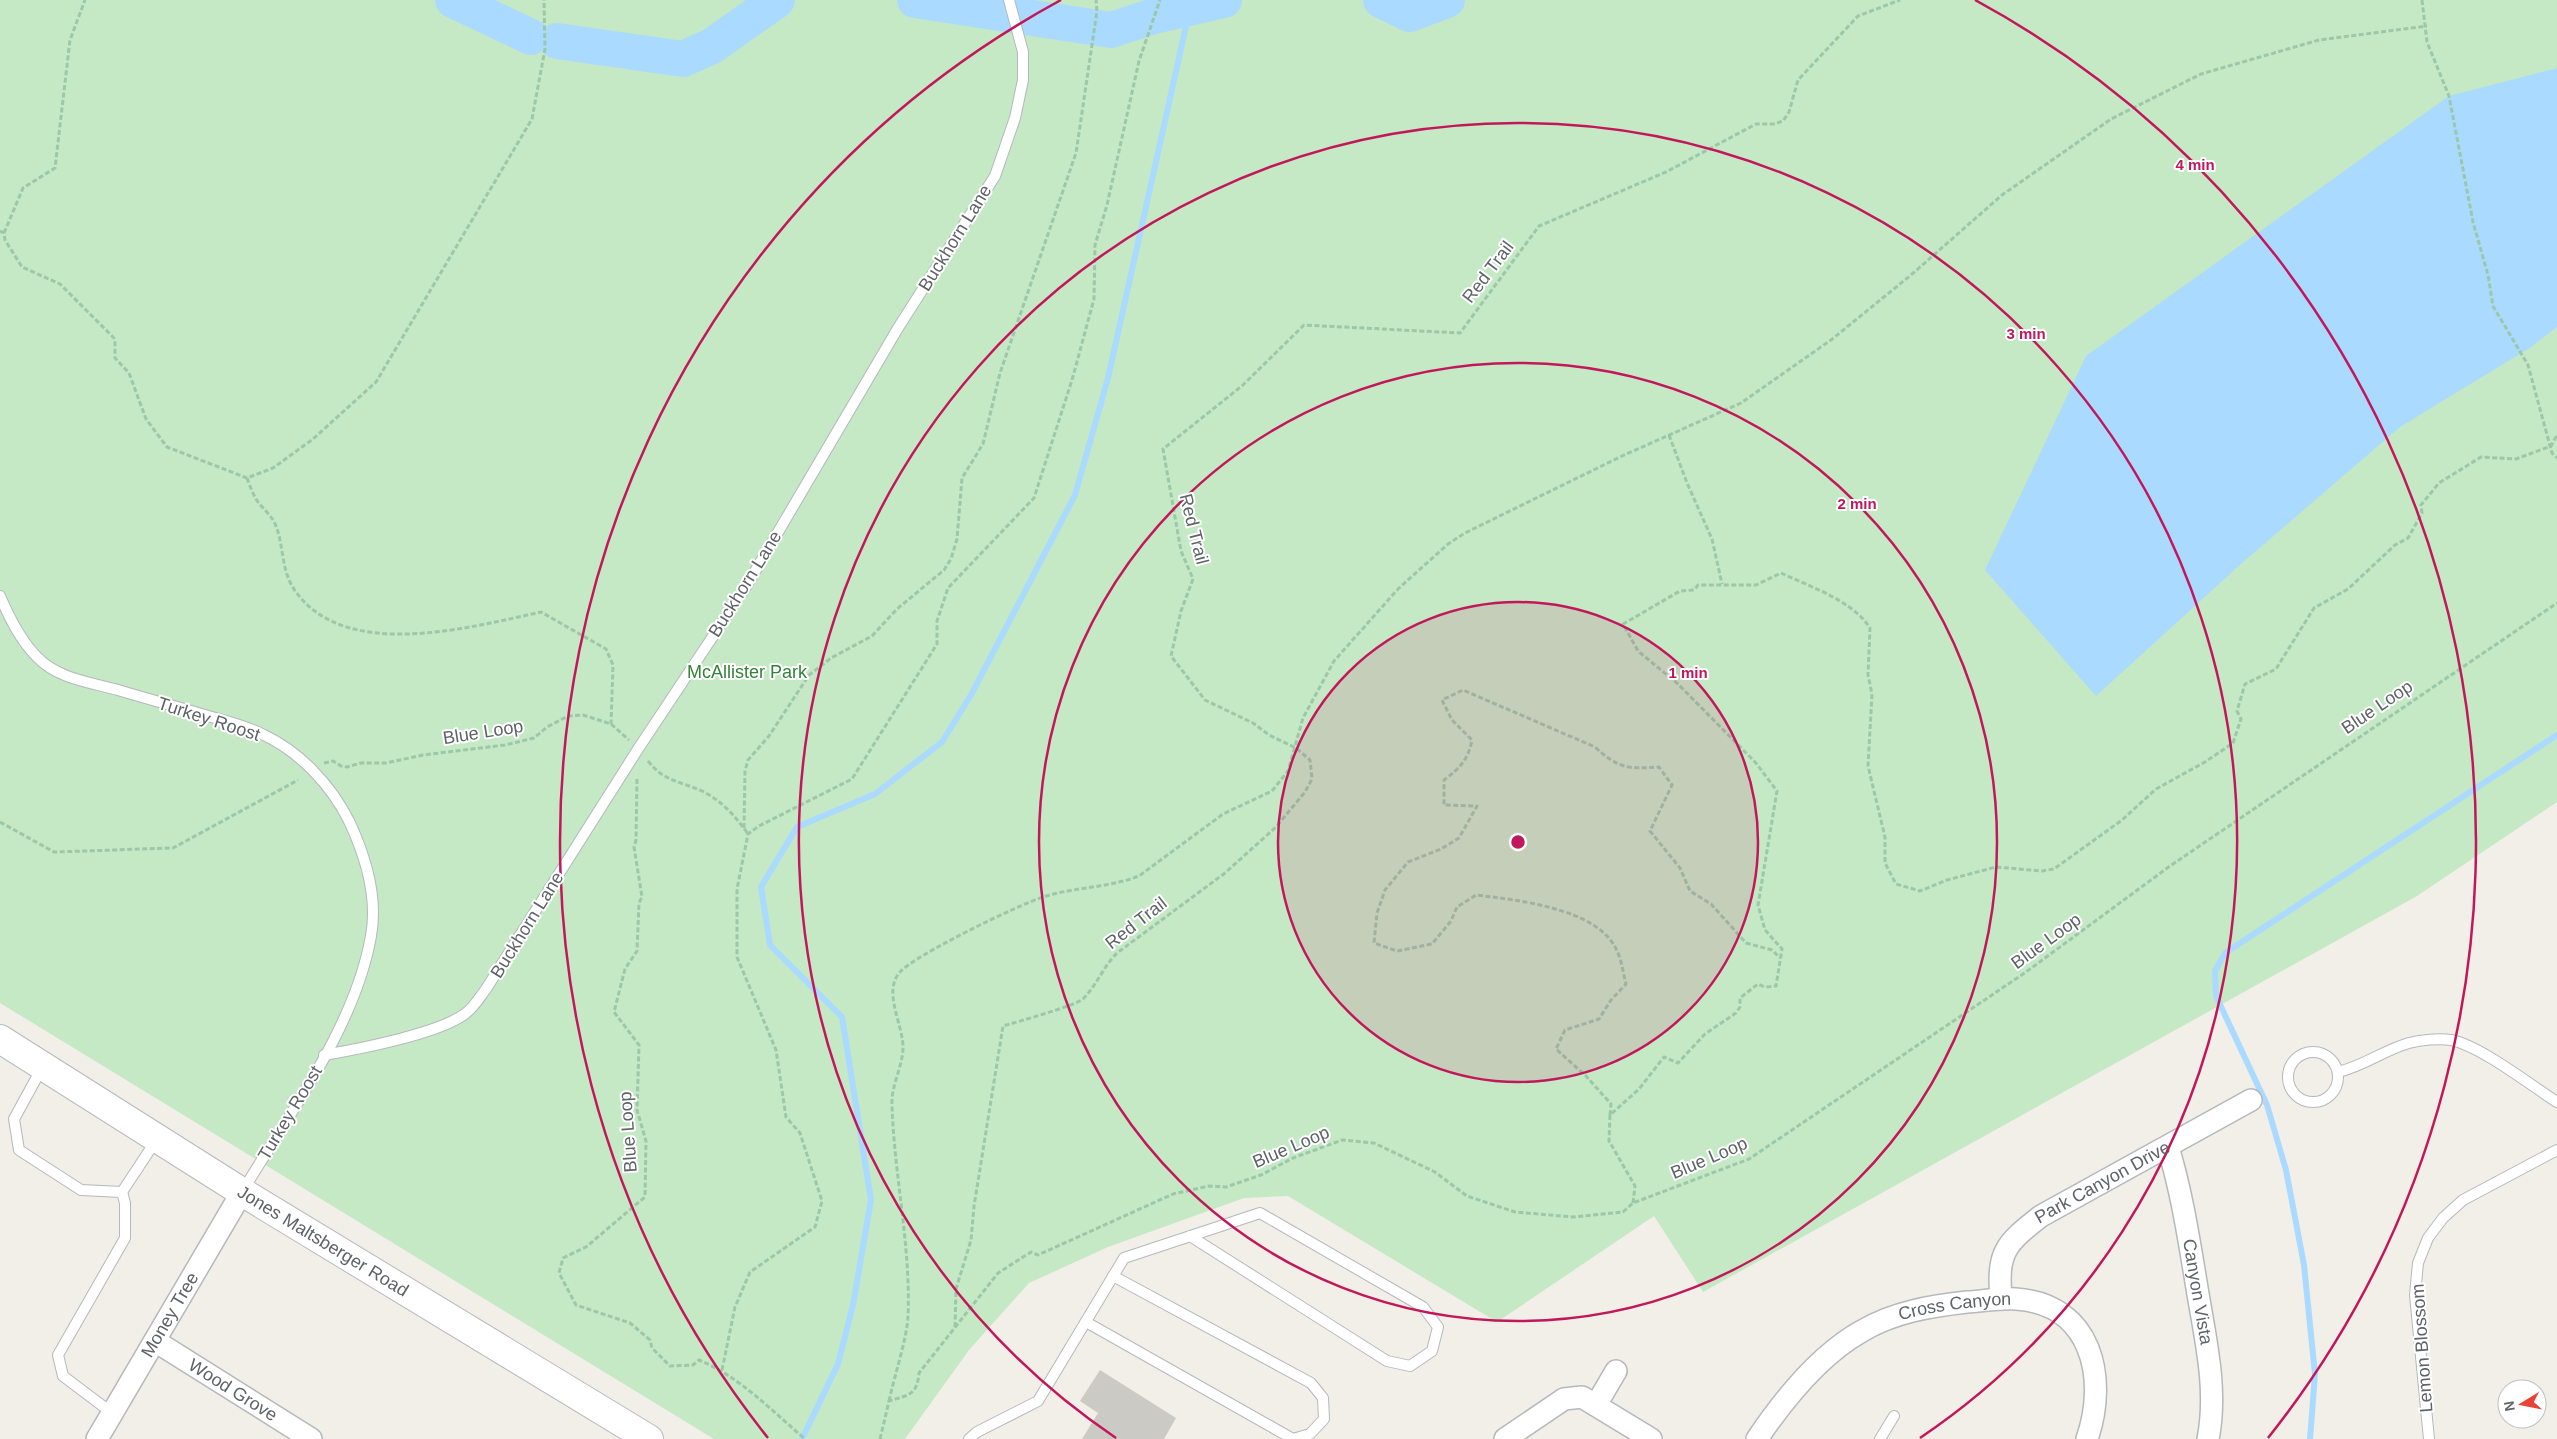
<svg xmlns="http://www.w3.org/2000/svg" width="2557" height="1439" font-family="Helvetica,sans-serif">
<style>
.green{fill:#c5e8c5}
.water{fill:#aadaff}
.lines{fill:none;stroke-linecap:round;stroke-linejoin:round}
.stream{stroke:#aadaff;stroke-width:6}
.river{stroke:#aadaff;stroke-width:36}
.building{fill:#cccac5}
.lane-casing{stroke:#b5b8bc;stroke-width:12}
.street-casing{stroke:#b5b8bc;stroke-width:24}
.secondary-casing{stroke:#b6babf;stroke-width:30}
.path{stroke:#9cc7a9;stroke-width:3;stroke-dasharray:5 2.5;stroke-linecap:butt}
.lane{stroke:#fff;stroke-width:10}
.street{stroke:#fff;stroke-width:21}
.secondary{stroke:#fff;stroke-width:28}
.ring{fill:none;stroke:#c2185b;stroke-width:2.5}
.labels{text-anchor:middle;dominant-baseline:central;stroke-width:4;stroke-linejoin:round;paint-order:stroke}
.street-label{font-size:18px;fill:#5f6368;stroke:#fff}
.park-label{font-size:18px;fill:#348238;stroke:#fff}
.centre{fill:#c2185b;stroke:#fff;stroke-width:2.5}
.ring-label{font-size:15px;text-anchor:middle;font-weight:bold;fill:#c2185b;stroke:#fff;stroke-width:4;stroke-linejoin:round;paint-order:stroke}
</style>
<rect width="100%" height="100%" fill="#f1efe8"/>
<path class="green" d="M 0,0 L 2557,0 L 2557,802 L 2417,896 L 1703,1292 L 1654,1216 L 1497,1322 L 1288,1196 L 1244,1198 L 1108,1247 L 1029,1283 L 969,1350 L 905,1439 L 714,1439 L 0,1003 Z"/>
<path class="water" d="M 2557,68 L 2557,327 L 2531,347 L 2400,427 L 2242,563 L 2096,696 L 1985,570 L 2086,356 L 2449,96 Z"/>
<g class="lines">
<g class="stream">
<path d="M 802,1439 L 838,1364 L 853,1305 L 871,1200 L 842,1017 L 770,945 L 761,887 L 797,827 L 875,794 L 942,742 L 971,695 L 1075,495 L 1108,378 L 1190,8"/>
<path d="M 2310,1439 L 2315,1374 L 2304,1265 L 2286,1170 L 2267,1105 L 2216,996 L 2215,971 L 2225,953 L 2557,735"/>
</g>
<g class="river">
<path d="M 453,0 L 531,37"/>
<path d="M 915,0 L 1111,30 L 1154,16 L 1224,0"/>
<path d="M 1381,0 L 1410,14 L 1447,0"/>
<path d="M 557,41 L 683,59 L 712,46 L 777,0"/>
</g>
</g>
<path class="building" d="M 1100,1370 L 1176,1418 L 1164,1439 L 1082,1439 L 1098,1413 L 1080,1401 Z"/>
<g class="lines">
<defs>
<g id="lane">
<path d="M 0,596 C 9,617 20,640 37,657 C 58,679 90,682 118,690 C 148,699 178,707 208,716 C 226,721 247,726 264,735 C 300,752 331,785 349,821 C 365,855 378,898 371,936 C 355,1027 289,1114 242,1192"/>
<circle cx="2313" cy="1077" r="25"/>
<path d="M 324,1055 C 358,1049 441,1033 466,1013 C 474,1007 480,997 486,989 L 638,749 L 747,585 L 898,328 L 995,176 L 1015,118 L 1023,80 L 1023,52 L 1009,0"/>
<path d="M 43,1066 L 14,1119 L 19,1150 L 81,1190 L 122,1192 L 125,1203 L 125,1238 L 58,1355 L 63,1376 L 112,1413"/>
<path d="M 2338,1072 C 2364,1066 2384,1050 2409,1043 C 2421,1040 2439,1038 2451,1040 C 2481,1046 2530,1085 2557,1102"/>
<path d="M 122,1192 L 157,1139"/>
<path d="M 1086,1322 L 1293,1439 L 1310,1434 L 1324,1419 L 1323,1398 L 1311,1383 L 1113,1276"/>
<path d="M 969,1439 L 977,1432 L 1038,1401 L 1124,1258 L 1260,1213 L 1423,1307 L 1438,1327 L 1432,1351 L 1410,1366 L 1387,1361 L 1190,1236"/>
<path d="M 1880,1439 L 1894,1416"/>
<path d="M 2429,1439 L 2415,1295 L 2418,1263 L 2428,1238 L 2443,1218 L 2463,1200 L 2557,1150"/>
</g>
<g id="street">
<path id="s1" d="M 2168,1147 C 2182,1193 2189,1240 2197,1288 C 2205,1338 2218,1389 2208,1439"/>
<path id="s2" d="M 2001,1299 C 1997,1252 2005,1244 2041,1216 L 2251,1100"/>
<path id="s3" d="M 155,1341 L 311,1439"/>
<path d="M 1596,1405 L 1616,1371"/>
<path id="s4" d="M 97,1439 L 242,1192"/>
<path d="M 1505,1439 L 1564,1399 L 1582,1397 L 1651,1439"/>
<path id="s5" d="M 1757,1439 C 1784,1399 1819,1355 1862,1331 C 1894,1312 1931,1306 1967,1302 C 1983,1301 2000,1298 2016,1299 C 2092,1304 2108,1378 2087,1439"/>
</g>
<g id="secondary">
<path id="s6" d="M 0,1039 L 242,1192 L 649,1439"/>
</g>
</defs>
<use href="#lane" class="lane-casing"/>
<use href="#street" class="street-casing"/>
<use href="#secondary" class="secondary-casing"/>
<g class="path">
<path d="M 2422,0 L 2427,42 L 2449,96 L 2473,222 L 2488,275 L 2493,306 L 2528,365 L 2552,453 L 2557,458"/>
<path d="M 0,231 L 4,233 L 5,240 L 22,267 L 60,284 L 115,339 L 115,358 L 129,373 L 146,419 L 167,447 L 247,478 L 273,468 L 313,439 L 376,382 L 532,119 L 545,49 L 544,0"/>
<path d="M 4,233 L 23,188 L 55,168 L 70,40 L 85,0"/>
<path d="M 1669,435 L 1687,483 L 1712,539 L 1722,584"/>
<path d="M 247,478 C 250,486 253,495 258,502 C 263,508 269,514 273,520 C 285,540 279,570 296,592 C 347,662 471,627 541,612 L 606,649 L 613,665 L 611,724"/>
<path d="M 648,761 C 664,782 681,781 704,792 C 723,802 736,817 748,834"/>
<path d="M 324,763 L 333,761 L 341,766 L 347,767 L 361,763 L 386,763 L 423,755 L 505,745 L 534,738 L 547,727 L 568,716 L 583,715 L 611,724 L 629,740"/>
<path d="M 637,779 L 636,840 L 634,847 L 642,897 L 639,903 L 637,951 L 625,969 L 614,1012 L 639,1045 L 637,1110 L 646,1141 L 645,1197 L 586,1247 L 563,1258 L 559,1273 L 576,1305 L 630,1323 L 650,1340 L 652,1348 L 670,1366 L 693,1365 L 699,1360 C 740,1377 771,1410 805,1439"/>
<path d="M 0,822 L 54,852 L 173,848 L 298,780"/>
<path d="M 744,828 L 745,771 L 748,760 L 769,736 L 809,675 L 831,658 L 872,636 L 897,609 L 944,570 L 951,559 L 957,539 L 962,478 L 983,444 L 1000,373 L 1076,153 L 1097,11 L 1096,0"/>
<path d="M 1610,1115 L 1611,1104 L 1586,1076 L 1556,1049 L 1565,1030 L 1599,1019 L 1611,1000 L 1626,984 C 1623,973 1622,961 1617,951 C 1599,908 1516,900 1476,895 L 1457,907 L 1451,921 L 1432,944 L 1397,951 L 1374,943 L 1377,913 L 1385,890 L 1408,862 L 1441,849 L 1459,838 L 1477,806 L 1444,805 L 1444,780 C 1460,768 1468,760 1472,740 L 1452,720 L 1442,700 L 1463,690 L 1595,747 C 1619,769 1628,769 1659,767 L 1672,785 L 1650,831 L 1680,868 L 1690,891 L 1711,904 L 1746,943 L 1772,950 L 1780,958"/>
<path d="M 1633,1203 L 1635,1186 L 1609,1141 L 1610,1115 L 1639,1089 L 1664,1057 L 1678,1063 L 1705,1034 L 1736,1013 L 1740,1007 L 1740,998 L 1758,984 L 1765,987 L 1776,986 L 1782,949 L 1765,930 L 1758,905 L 1777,791 L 1756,763 L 1678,684 L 1638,651 L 1623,624 L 1680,591 L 1694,590 L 1698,585 L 1756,585 L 1781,573 C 1810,587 1852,600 1870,628 L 1868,675 L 1872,694 L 1868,766 L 1885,837 L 1885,863 L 1896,884 L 1920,891 L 1947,880 L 1996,867 L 2042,871 L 2054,869 L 2122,820 L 2156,789 L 2205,762 L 2233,743 L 2241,719 L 2237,711 L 2245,684 L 2276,669 L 2314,608 L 2348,589 L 2395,545 L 2408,538 L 2422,513 L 2421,505 L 2439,483 L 2481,457 L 2516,459 L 2551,446 L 2557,435"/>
<path d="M 955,1327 L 956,1289 L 971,1240 L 974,1206 L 1003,1026 C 1017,1022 1074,1006 1083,999 C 1097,985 1103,967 1117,953 L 1225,873 L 1276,827 L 1305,792 L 1312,779 L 1310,760 L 1296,748 L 1269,735 L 1253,723 L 1205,700 L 1171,656 L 1181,611 L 1193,579 L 1181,551 L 1163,449 L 1243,385 L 1304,325 L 1460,333 L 1539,226 L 1666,172 L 1756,124 L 1774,124 L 1783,121 L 1789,112 L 1798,80 L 1858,16 L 1900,0"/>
<path d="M 722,1370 L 735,1307 L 750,1272 L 815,1227 L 822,1201 L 800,1133 L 786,1117 L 776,1050 L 737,957 L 737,889 L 748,834 L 759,826 L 852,779 L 937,644 L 937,621 L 948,588 L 1034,498 L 1072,380 L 1094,299 L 1095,245 L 1107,205 L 1139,61 L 1160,0"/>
<path d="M 889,1401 C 894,1377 907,1339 908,1316 C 911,1247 894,1174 892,1105 C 891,1086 902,1068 903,1049 C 904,1026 882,992 900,972 C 915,955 1018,905 1043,897 C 1074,887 1108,888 1139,876 L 1223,814 L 1272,791 L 1288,771 L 1303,718 L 1334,661 L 1398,589 L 1448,544 L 1465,533 L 1622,456 L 1741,403 L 1831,340 L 1911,275 L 2002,195 L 2111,119 L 2201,74 L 2319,40 L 2427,26"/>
<path d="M 880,1439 L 889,1401 C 909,1395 917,1395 919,1373 L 998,1273 L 1031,1252 L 1038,1255 L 1173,1194 L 1209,1186 L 1226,1187 L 1261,1175 L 1293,1158 L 1342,1140 L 1374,1143 L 1435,1172 L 1467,1196 L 1515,1212 L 1573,1217 L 1623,1212 L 1633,1203 L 1749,1159 L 2026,972 L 2170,866 L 2557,603"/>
</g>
<use href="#lane" class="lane"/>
<use href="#street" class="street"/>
<use href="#secondary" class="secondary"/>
</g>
<circle cx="1518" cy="842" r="240" fill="#c2185b" fill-opacity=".12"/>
<g class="ring">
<circle cx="1518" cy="842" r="240"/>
<circle cx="1518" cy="842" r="479"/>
<path d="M1116 1438A719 719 0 1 1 1920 1438"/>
<path d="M768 1438A958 958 0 0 1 1061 0M1975 0A958 958 0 0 1 2268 1438"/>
</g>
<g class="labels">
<g class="street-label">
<text transform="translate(955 238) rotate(-58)">Buckhorn Lane</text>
<text transform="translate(1488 272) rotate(-53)">Red Trail</text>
<text transform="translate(1194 529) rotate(76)">Red Trail</text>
<text transform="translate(745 584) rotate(-58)">Buckhorn Lane</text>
<text transform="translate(2377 707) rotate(-34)">Blue Loop</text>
<text transform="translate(209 719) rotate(18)">Turkey Roost</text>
<text transform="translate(483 732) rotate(-9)">Blue Loop</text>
<text transform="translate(1136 923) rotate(-38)">Red Trail</text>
<text transform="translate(527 925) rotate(-58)">Buckhorn Lane</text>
<text transform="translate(2046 941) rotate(-36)">Blue Loop</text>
<text transform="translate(290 1113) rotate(-59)">Turkey Roost</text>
<text transform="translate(628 1132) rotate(-94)">Blue Loop</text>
<text transform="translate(1291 1147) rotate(-23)">Blue Loop</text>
<text transform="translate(1709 1158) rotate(-23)">Blue Loop</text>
<text stroke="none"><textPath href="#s2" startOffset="169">Park Canyon Drive</textPath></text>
<text stroke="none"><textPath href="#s6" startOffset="381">Jones Maltsberger Road</textPath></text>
<text stroke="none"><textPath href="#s1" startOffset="148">Canyon Vista</textPath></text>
<text stroke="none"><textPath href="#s5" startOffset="249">Cross Canyon</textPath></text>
<text stroke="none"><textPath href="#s4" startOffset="144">Money Tree</textPath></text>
<text transform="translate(2422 1348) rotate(-94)">Lemon Blossom</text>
<text stroke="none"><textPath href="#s3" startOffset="92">Wood Grove</textPath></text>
</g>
<g class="park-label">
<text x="747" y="672">McAllister Park</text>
</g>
</g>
<circle cx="1518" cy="842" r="8" class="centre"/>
<g class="ring-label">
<text x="2195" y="170">4 min</text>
<text x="2026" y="339">3 min</text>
<text x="1857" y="509">2 min</text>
<text x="1688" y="678">1 min</text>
</g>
<g transform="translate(2522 1404) rotate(260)"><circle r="24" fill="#ffffff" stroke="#bfc1c3"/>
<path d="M0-4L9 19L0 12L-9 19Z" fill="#ea4335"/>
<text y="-8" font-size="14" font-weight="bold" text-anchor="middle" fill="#5f6368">N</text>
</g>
</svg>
